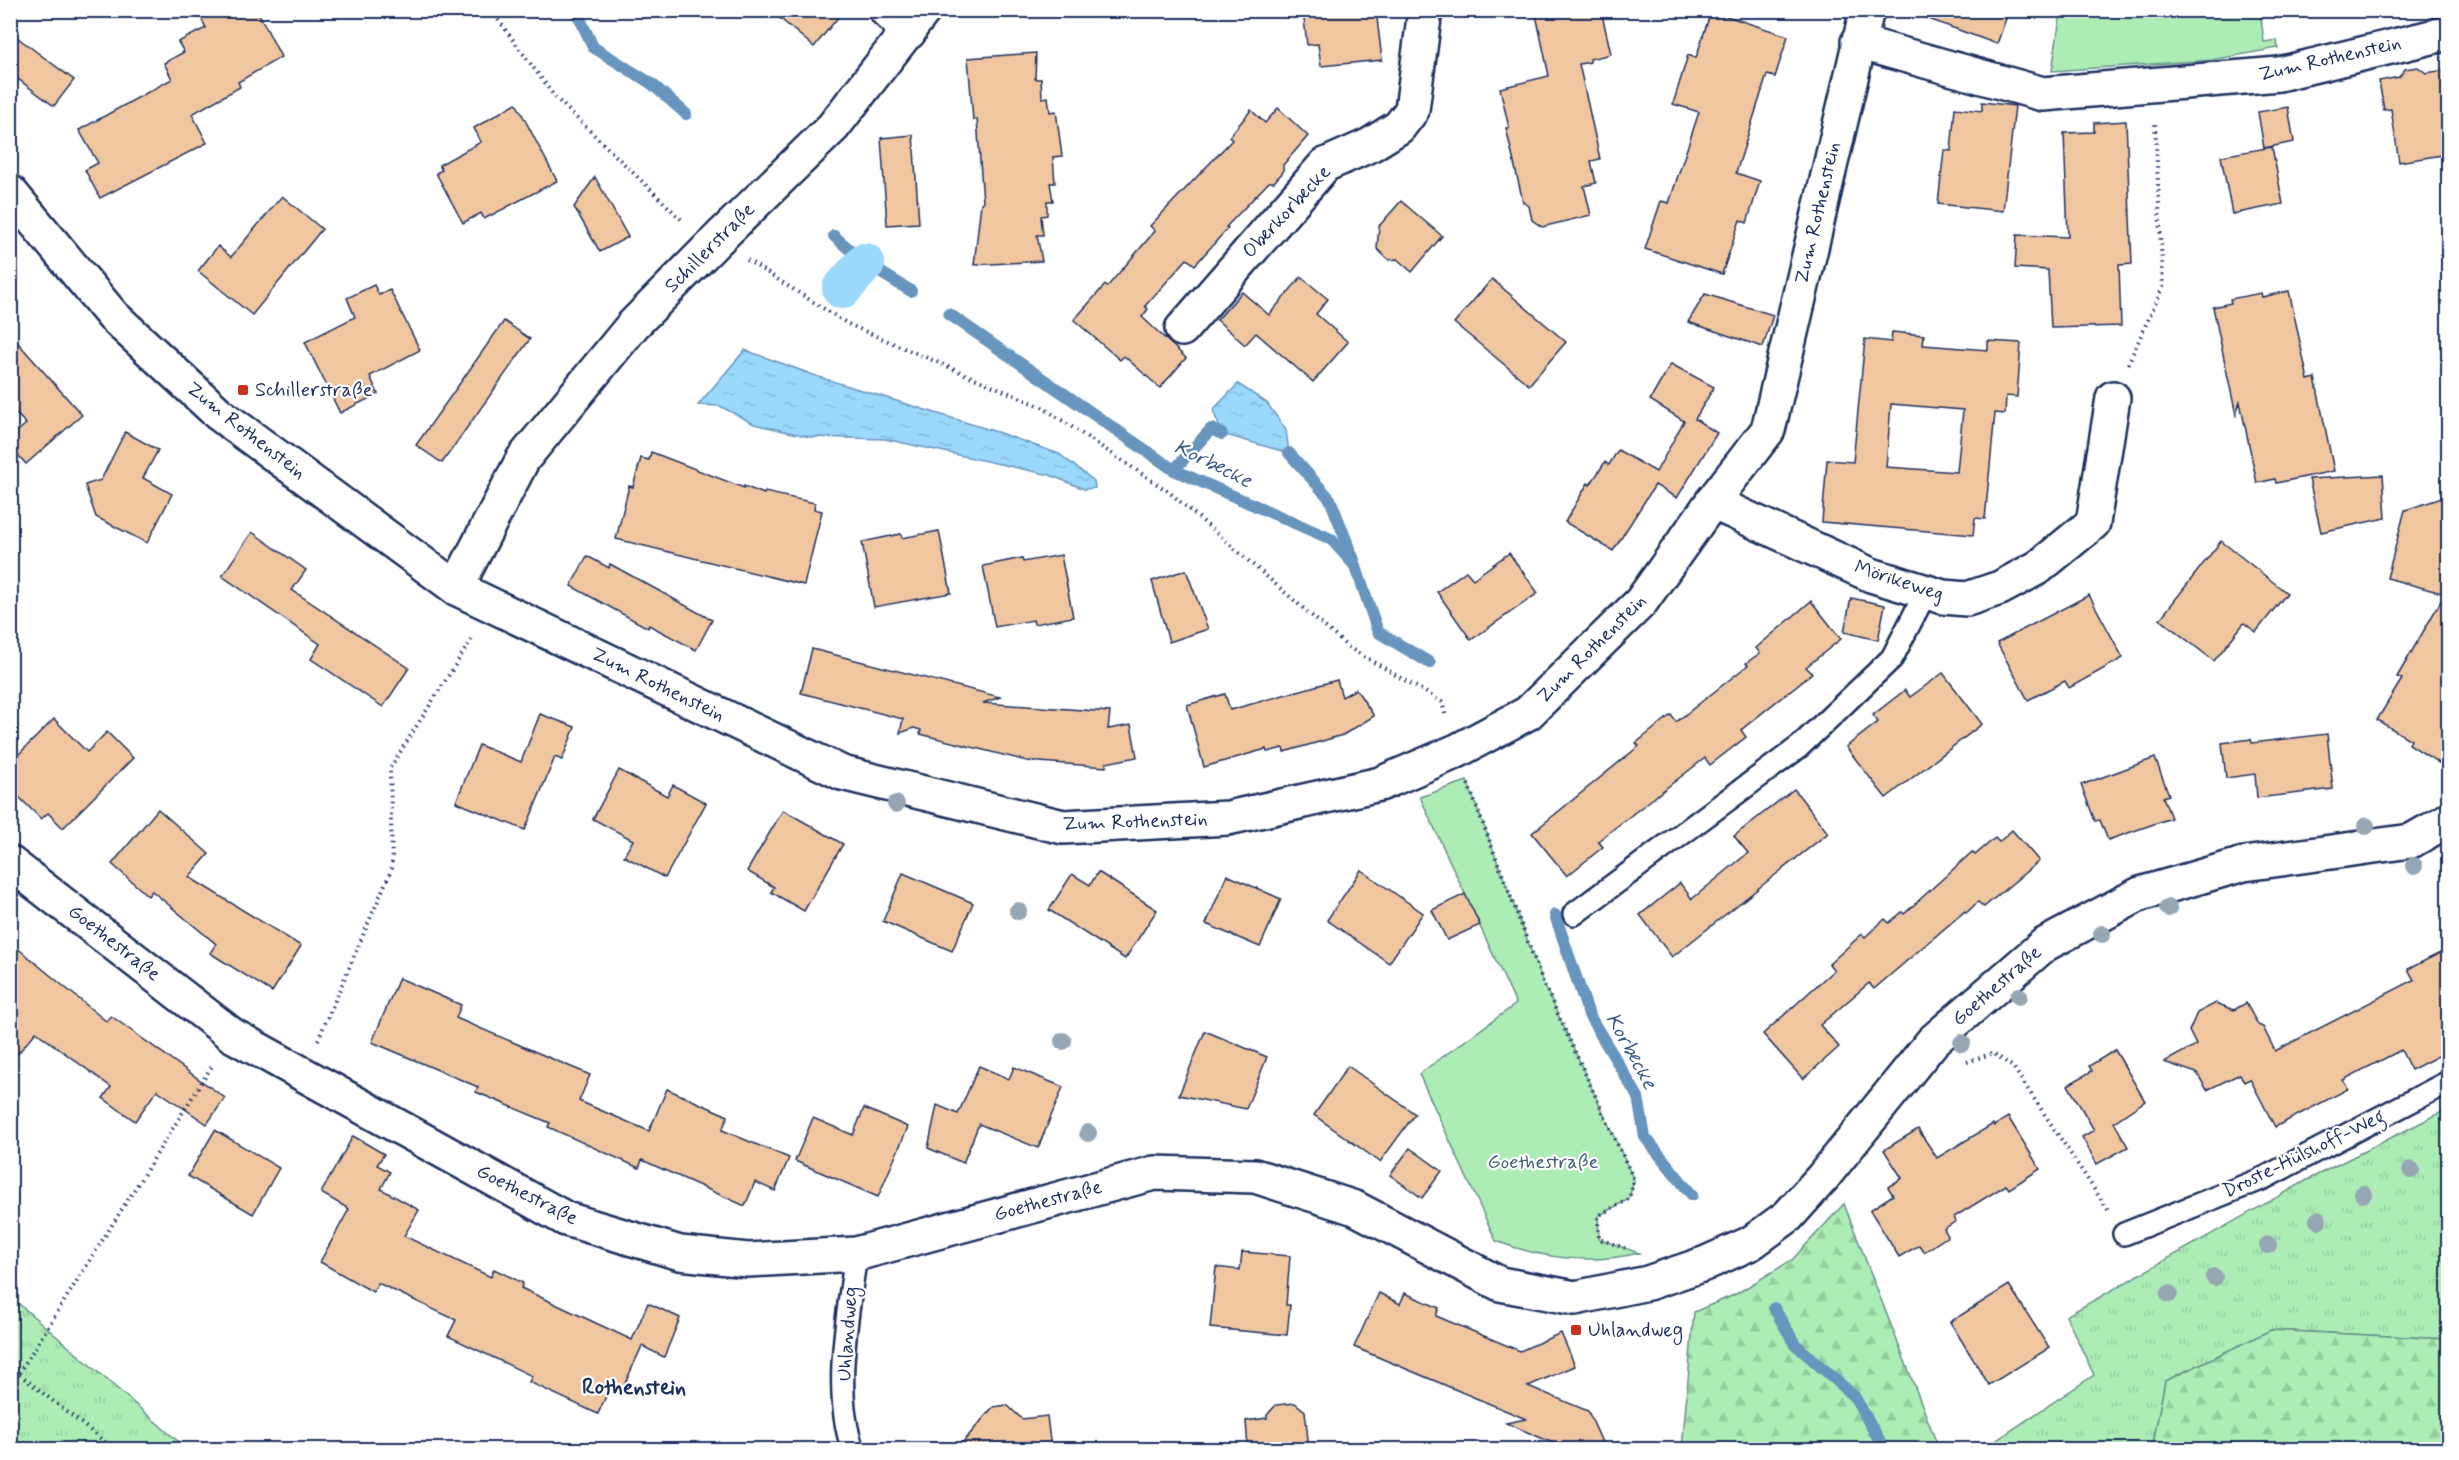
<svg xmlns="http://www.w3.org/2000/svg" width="2459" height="1460" font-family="Mynerve,sans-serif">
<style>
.grass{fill:url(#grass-tufts);stroke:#648e8a;stroke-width:1.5}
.forest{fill:url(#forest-firs);stroke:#648e8a;stroke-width:1.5}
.park{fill:#adedb5;stroke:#648e8a;stroke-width:1.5}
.water{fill:url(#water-ripples);stroke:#6895bd;stroke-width:1.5}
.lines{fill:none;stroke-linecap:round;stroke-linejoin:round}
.stream{stroke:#6895bd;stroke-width:12}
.canal{stroke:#9bd9fc;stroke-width:40}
.building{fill:#f0c6a0;stroke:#1b2f5e;stroke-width:1.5;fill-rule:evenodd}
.service-casing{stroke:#1b2f5e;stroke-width:26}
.minor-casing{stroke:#1b2f5e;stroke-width:38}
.path{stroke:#1b2f5e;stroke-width:4;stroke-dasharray:1.5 4.5;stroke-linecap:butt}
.service{stroke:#fff;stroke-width:21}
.minor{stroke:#fff;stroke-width:33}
.tree{fill:#96a6b3}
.poi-dot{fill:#c8321e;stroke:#fff;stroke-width:2}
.labels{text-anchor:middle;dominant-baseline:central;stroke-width:4.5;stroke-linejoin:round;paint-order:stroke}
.street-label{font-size:20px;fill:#1b2f5e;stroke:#fff}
.poi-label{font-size:20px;fill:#1b2f5e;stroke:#fff;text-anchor:start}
.park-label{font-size:20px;fill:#405e74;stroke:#fff}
.water-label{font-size:21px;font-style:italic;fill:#3b5a86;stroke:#fff}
.quarter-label{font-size:22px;font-weight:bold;fill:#1b2f5e;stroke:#fff}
</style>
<defs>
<pattern id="grass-tufts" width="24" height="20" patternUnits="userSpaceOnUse" patternTransform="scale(1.5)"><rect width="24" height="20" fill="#adedb5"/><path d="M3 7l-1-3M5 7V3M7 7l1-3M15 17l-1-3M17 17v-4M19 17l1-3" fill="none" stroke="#94cc9e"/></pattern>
<pattern id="forest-firs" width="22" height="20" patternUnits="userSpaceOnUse" patternTransform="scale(1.5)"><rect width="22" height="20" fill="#adedb5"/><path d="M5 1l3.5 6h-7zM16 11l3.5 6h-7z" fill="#94cc9e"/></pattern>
<pattern id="water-ripples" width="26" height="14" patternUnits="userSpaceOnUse" patternTransform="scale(1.5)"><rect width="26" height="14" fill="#9bd9fc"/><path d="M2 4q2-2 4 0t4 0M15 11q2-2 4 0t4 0" fill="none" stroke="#85bbda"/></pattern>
</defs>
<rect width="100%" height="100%" fill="#fff"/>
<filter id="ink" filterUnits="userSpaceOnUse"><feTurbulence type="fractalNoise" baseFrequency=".0167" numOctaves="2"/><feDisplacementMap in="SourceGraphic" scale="12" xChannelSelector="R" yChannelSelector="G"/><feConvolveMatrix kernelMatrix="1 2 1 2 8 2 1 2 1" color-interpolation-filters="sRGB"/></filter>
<g filter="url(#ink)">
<g class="grass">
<path d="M 2448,1109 L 2448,1339 L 2271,1330 L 2165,1381 L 2152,1449 L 1982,1450 L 2094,1375 L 2066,1316 L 2311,1178 Z"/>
<path d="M 11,1297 L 187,1449 L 11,1449 Z"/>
</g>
<g class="forest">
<path d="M 1844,1204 L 1939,1449 L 1682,1449 L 1694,1312 L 1736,1294 L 1792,1260 Z"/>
<path d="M 2271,1330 L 2448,1339 L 2448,1449 L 2152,1449 L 2165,1381 Z"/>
</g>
<g class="park">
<path d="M 2061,11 L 2260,11 L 2264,42 L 2277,40 L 2278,48 L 2212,60 L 2052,71 Z"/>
<path d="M 1467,781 L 1543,982 L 1634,1180 L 1629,1199 L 1598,1216 L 1599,1239 L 1639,1253 C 1589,1265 1543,1259 1496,1241 L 1419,1074 L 1516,1004 L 1420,797 Z"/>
</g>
<g class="water">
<path d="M 745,350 L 819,377 L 1000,433 L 1059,454 L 1094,481 L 1095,488 L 1084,489 L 1050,475 L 885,439 L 810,437 L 754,424 L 720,406 L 698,405 Z"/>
<path d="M 1238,384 L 1267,403 L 1286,430 L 1289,453 L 1222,434 L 1213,410 Z"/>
</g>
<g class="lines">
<g class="stream">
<path d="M 576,10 L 593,47 L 652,84 L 686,114"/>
<path d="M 834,236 L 865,263 L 911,291"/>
<path d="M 949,314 L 1174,470 L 1331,539 L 1356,567 L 1378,632 L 1430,663"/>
<path d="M 1289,453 L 1330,499 L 1354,560"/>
<path d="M 1174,470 L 1211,429 L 1222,434"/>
<path d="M 1555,915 L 1589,1015 L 1638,1097 L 1645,1137 L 1692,1195"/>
<path d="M 1774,1308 L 1795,1344 L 1854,1396 L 1885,1450"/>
</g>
<path class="canal" d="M 842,289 L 865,263"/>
</g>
<g class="building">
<path d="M 197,10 L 257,10 L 281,57 L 238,82 L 240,87 L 192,114 L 207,143 L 100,198 L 85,170 L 98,163 L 79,130 L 172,79 L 164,63 L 184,52 L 178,42 L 206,28 Z"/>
<path d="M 770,10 L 844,10 L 814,47 Z"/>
<path d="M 1303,10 L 1376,10 L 1382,60 L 1321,66 L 1318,44 L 1307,45 Z"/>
<path d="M 1535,10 L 1601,10 L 1611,54 L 1590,59 L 1590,62 L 1579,64 L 1600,159 L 1591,161 L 1596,183 L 1584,186 L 1591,215 L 1542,227 L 1532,220 L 1529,206 L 1523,202 L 1506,128 L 1509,128 L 1500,88 L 1549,76 Z"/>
<path d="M 1916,10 L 2009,10 L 1997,44 L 1915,14 Z"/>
<path d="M 1711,11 L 1788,36 L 1775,77 L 1767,75 L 1736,173 L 1760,181 L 1747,223 L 1740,220 L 1722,274 L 1645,249 L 1661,201 L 1669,203 L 1699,112 L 1673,104 L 1688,55 L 1696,58 Z"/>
<path d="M 10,32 L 74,80 L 54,106 L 10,73 Z"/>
<path d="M 1036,53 L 1035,79 L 1041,79 L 1042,98 L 1048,97 L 1050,112 L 1056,111 L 1062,156 L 1053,157 L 1055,183 L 1050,183 L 1053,201 L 1047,201 L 1047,215 L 1041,216 L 1043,235 L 1037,235 L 1042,261 L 974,265 L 981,203 L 983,202 L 977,119 L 973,120 L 968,58 Z"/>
<path d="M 2418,67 L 2426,73 L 2445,70 L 2448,90 L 2448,154 L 2399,162 L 2391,109 L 2384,110 L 2379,81 L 2399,77 L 2405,69 Z"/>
<path d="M 1982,102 L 2015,106 L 2003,211 L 1938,204 L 1944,150 L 1951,151 L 1955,108 L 1982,111 Z"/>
<path d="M 516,103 L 557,181 L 484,219 L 481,213 L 463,223 L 436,173 L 442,170 L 439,165 L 481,142 L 474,128 Z"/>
<path d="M 2288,107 L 2294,142 L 2264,148 L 2258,112 Z"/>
<path d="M 1278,108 L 1308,136 L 1283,165 L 1283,172 L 1274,182 L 1269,182 L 1226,227 L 1228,228 L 1195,265 L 1187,259 L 1145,306 L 1148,309 L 1142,317 L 1186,358 L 1160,388 L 1124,356 L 1120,360 L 1074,320 L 1105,285 L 1107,287 L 1155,231 L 1150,226 L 1232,140 L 1229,137 L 1251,110 L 1265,123 Z"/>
<path d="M 2126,121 L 2132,264 L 2119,265 L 2121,326 L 2051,328 L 2048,270 L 2015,268 L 2017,235 L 2068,237 L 2064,133 L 2094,132 L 2094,123 Z"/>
<path d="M 913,135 L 919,223 L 887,225 L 881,138 Z"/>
<path d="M 2272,147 L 2283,204 L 2232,214 L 2221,156 Z"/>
<path d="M 595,177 L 628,237 L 600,252 L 574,207 Z"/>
<path d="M 282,196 L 322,229 L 252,315 L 198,271 L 218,246 L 231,257 Z"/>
<path d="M 1401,201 L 1442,236 L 1412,272 L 1397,259 L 1389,260 L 1377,249 L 1379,226 Z"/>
<path d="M 1301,277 L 1328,299 L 1316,314 L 1348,342 L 1313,382 L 1256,333 L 1245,345 L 1217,320 L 1242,292 L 1269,315 Z"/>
<path d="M 1492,279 L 1566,342 L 1529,385 L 1454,323 Z"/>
<path d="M 374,285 L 379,295 L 390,290 L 420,350 L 370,376 L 378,394 L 340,413 L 305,342 L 355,317 L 347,298 Z"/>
<path d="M 2289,291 L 2308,380 L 2315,378 L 2334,471 L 2276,483 L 2275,479 L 2257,483 L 2240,402 L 2236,415 L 2213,307 L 2231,303 L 2230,299 L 2261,293 L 2262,297 Z"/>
<path d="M 1705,294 L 1773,315 L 1763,347 L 1688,322 Z"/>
<path d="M 504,321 L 530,339 L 442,463 L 416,445 Z"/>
<path d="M 1892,332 L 1924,335 L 1923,345 L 1988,350 L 1988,341 L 2021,343 L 2017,397 L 2006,396 L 2005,414 L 1995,413 L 1985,519 L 1975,518 L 1973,535 L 1822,522 L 1827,460 L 1853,462 L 1865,339 L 1891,342 ZM 1891,404 L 1963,410 L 1957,472 L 1886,467 Z"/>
<path d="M 10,334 L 82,415 L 26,464 L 10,446 L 10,438 L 26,424 L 10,407 Z"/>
<path d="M 1671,364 L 1714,387 L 1695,419 L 1717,433 L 1677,498 L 1655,485 L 1613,551 L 1565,522 L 1588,483 L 1590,485 L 1605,462 L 1609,465 L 1618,450 L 1656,472 L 1684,421 L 1650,400 Z"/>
<path d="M 125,432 L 158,450 L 143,478 L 172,494 L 147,543 L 96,517 L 85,485 L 101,480 Z"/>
<path d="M 651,452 L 744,488 L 744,486 L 764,494 L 765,492 L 815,503 L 814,509 L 822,511 L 804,585 L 616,539 L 629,486 L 633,487 L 641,458 L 649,460 Z"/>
<path d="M 2383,475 L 2386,518 L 2321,532 L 2309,479 Z"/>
<path d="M 2448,496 L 2448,769 L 2409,744 L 2411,740 L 2377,720 L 2402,679 L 2397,677 L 2445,594 L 2387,578 L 2405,510 Z"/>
<path d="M 939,531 L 951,593 L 874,607 L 862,542 L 901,534 L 902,538 Z"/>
<path d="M 252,532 L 306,570 L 292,590 L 409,668 L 383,707 L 311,659 L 320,644 L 222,576 Z"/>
<path d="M 2221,541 L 2287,593 L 2256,632 L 2244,623 L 2214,661 L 2160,619 Z"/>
<path d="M 1509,553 L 1538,593 L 1471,640 L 1437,592 L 1466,571 L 1473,579 Z"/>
<path d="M 1061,555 L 1073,617 L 1034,624 L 1033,620 L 995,627 L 983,566 L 1022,558 L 1023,562 Z"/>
<path d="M 587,556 L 609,568 L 610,564 L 712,620 L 696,650 L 649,625 L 648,628 L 571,586 Z"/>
<path d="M 1186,570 L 1208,629 L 1169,642 L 1152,581 Z"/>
<path d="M 2089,595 L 2123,658 L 2069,688 L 2065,681 L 2028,700 L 1997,643 Z"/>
<path d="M 1851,598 L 1885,605 L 1878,640 L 1844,632 Z"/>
<path d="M 1811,601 L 1841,639 L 1806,667 L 1812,673 L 1741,730 L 1746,737 L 1710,765 L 1705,758 L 1598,841 L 1603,847 L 1567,876 L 1532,833 L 1639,746 L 1636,743 L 1671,715 L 1676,722 L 1748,665 L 1746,663 L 1760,653 L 1756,648 Z"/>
<path d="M 812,649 L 1000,697 L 983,703 L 1110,712 L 1108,729 L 1131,725 L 1137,757 L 1106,763 L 1106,767 L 1027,761 L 920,734 L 921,730 L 914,728 L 900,733 L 903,719 L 801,693 Z"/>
<path d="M 1943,673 L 1982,724 L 1886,798 L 1846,747 L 1878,722 L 1873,715 L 1905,690 L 1910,697 Z"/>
<path d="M 1337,680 L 1342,697 L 1356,689 L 1374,716 L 1343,735 L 1284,752 L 1283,748 L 1267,752 L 1266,749 L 1204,767 L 1187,705 L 1225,694 L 1230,710 Z"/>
<path d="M 540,714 L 575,727 L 562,760 L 555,757 L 525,830 L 456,802 L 479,745 L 521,762 Z"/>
<path d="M 54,719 L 87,752 L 107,732 L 133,758 L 63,828 L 48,813 L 41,819 L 10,788 L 10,763 Z"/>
<path d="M 2327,734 L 2333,789 L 2257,798 L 2255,774 L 2226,778 L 2222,743 L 2251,739 L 2252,743 Z"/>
<path d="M 2155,758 L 2169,795 L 2163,797 L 2171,818 L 2108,840 L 2100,820 L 2095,821 L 2081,785 Z"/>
<path d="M 619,770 L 667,796 L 673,785 L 706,803 L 665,878 L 624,856 L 633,840 L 593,819 Z"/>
<path d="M 1794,789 L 1828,833 L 1672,957 L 1640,915 L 1680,883 L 1692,899 L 1748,853 L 1734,836 Z"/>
<path d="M 158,809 L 209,854 L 189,877 L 301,946 L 272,992 L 210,953 L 216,944 L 152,891 L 148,896 L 112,864 Z"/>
<path d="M 783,810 L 843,844 L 804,911 L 771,892 L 774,887 L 747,871 Z"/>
<path d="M 2012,830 L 2039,861 L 1984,907 L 1978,902 L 1966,913 L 1965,911 L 1874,989 L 1869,983 L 1820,1025 L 1839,1047 L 1803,1079 L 1763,1034 L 1834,970 L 1829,964 L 1862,934 L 1865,937 L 1885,919 L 1889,923 L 1902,912 L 1904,914 L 1972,852 L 1975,855 L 1995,838 L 1999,842 Z"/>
<path d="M 1361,870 L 1423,913 L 1389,963 L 1327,920 Z"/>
<path d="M 1098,872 L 1157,910 L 1125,959 L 1049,910 L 1072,874 L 1090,885 Z"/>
<path d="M 903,873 L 973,903 L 952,951 L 883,921 Z"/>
<path d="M 1227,875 L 1281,899 L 1260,947 L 1206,924 Z"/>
<path d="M 1465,894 L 1480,925 L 1447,940 L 1432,910 Z"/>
<path d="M 10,942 L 107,1022 L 111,1016 L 225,1098 L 207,1124 L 157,1090 L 135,1121 L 103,1098 L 111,1087 L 36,1032 L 10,1063 Z"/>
<path d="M 2448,949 L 2448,1051 L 2411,1070 L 2401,1050 L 2343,1080 L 2348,1089 L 2275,1127 L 2250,1079 L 2244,1082 L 2240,1074 L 2207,1090 L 2197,1073 L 2164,1062 L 2196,1045 L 2189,1031 L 2197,1013 L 2216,1003 L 2234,1010 L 2246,1003 L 2258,1025 L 2263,1027 L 2275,1051 L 2414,980 L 2408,969 Z"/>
<path d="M 399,978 L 461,1005 L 456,1018 L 590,1075 L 579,1101 L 649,1131 L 667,1089 L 728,1116 L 722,1130 L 789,1158 L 775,1191 L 755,1182 L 745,1206 L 642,1160 L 639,1168 L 548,1127 L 550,1123 L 476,1092 L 478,1087 L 372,1042 Z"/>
<path d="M 1205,1031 L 1267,1057 L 1246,1109 L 1179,1095 Z"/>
<path d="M 2115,1050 L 2145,1101 L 2114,1122 L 2128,1147 L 2097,1164 L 2082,1137 L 2094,1130 L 2068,1085 L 2092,1071 L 2089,1066 Z"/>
<path d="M 979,1066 L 1009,1079 L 1014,1067 L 1063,1087 L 1038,1148 L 979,1124 L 963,1163 L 928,1148 L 937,1105 L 958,1114 Z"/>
<path d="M 1348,1066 L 1415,1114 L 1380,1162 L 1314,1115 Z"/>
<path d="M 864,1108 L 908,1127 L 878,1197 L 795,1161 L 813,1118 L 853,1135 Z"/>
<path d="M 2008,1117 L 2040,1169 L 2009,1189 L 2006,1185 L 1954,1217 L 1956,1221 L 1944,1229 L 1948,1236 L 1924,1252 L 1919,1245 L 1899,1257 L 1870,1210 L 1893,1195 L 1888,1187 L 1902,1178 L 1884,1150 L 1918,1129 L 1937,1158 L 1993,1124 L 1994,1126 Z"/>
<path d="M 215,1130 L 279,1168 L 253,1214 L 188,1176 Z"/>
<path d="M 353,1136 L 384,1154 L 377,1165 L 390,1172 L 381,1189 L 419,1210 L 404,1236 L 491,1277 L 494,1269 L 523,1283 L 521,1288 L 632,1340 L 648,1303 L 680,1318 L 664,1357 L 642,1346 L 622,1390 L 611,1385 L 598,1414 L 529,1382 L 532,1376 L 448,1336 L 456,1320 L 378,1283 L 373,1292 L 320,1262 L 349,1209 L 321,1193 Z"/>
<path d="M 1410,1148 L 1442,1171 L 1422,1198 L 1390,1175 Z"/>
<path d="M 1242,1252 L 1290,1256 L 1286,1305 L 1290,1305 L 1287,1335 L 1210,1328 L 1216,1267 L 1240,1270 Z"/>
<path d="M 2009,1285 L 2049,1348 L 1989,1385 L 1950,1322 Z"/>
<path d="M 1379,1293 L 1400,1304 L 1405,1293 L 1439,1308 L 1436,1316 L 1520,1351 L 1561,1333 L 1575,1366 L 1528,1386 L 1588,1411 L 1605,1449 L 1567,1449 L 1506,1423 L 1526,1419 L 1354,1347 Z"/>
<path d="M 1295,1403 L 1305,1411 L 1309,1449 L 1248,1449 L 1246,1421 L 1267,1418 L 1267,1415 L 1276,1405 Z"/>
<path d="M 1007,1405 L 1022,1419 L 1047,1416 L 1051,1449 L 957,1449 L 993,1407 Z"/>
</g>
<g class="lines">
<defs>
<g id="service">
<path d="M 1574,914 L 1799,747 L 1892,658 L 1926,592"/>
<path d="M 2124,1234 L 2264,1178 L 2448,1082"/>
<path d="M 853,1450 C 832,1391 848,1315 856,1254"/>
</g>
<g id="minor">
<path d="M 886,10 L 909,32"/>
<path d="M 1858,42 L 2043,94 L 2279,74 L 2448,33"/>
<path d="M 10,192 L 113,316 L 219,414 L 456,588 L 842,773 L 1063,827 L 1228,818 L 1380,784 L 1457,751 L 1528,713 L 1641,602 L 1712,502 L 1768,430 L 1867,10"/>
<path d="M 1182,329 L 1325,165 L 1370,145 L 1399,127 L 1412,110 L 1425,10"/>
<path d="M 1712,502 L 1871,575 L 1943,597 L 1967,599 L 2000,588 L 2039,567 L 2093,523 L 2113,398"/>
<path d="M 456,588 L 523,459 L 633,325 L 716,241 L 833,127 L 924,10"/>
<path d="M 10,863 L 232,1035 L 566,1219 L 680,1253 L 748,1260 L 856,1254 L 1154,1173 L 1255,1176 L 1355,1208 L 1500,1284 L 1575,1298 L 1648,1283 L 1704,1264 L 1751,1243 L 1788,1216 L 1823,1177 L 1933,1041 L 2044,945 L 2140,894 L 2244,864 L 2411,841 L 2448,820"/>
</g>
</defs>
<use href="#service" class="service-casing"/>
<use href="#minor" class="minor-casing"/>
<g class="path">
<path d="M 491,10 L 555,97 L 684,222"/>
<path d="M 747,260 L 848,324 L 1042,407 L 1169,492 L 1348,647 L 1442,702 L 1446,717"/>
<path d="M 2128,364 L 2163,287 L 2155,122"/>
<path d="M 1468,784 L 1543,982 L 1634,1180 L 1629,1199 L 1598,1216 L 1599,1239 L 1625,1248"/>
<path d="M 318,1040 L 392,868 L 390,768 L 473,637"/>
<path d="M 1967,1062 L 1993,1053 L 2013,1067 L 2108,1210"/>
<path d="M 10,1367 L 115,1450"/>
<path d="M 19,1373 L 212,1066"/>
</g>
<use href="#service" class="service"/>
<use href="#minor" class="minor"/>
</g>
<g class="tree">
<circle cx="896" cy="804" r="9"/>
<circle cx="2366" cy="826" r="9"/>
<circle cx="2414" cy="866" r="9"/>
<circle cx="2168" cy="908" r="9"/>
<circle cx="1018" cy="911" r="9"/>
<circle cx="2102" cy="934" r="9"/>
<circle cx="2019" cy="996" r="9"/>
<circle cx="1063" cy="1041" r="9"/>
<circle cx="1962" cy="1043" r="9"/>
<circle cx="1088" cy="1133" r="9"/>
<circle cx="2411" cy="1170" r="9"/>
<circle cx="2363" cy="1194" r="9"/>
<circle cx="2318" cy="1220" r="9"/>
<circle cx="2268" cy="1245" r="9"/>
<circle cx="2214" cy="1277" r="9"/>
<circle cx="2169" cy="1294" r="9"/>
</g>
</g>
<g class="poi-dot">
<rect x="237" y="384" width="12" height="12" rx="3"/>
<rect x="1570" y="1324" width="12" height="12" rx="3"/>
</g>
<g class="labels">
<g class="street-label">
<text transform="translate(2330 59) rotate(-13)">Zum Rothenstein</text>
<text transform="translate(1287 212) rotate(-47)">Oberkorbecke</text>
<text transform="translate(1818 213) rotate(-77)">Zum Rothenstein</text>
<text transform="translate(710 248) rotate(-45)">Schillerstraße</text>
<text transform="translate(246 431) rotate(38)">Zum Rothenstein</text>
<text transform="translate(1899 581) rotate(18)">Mörikeweg</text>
<text transform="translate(1592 649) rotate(-45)">Zum Rothenstein</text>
<text transform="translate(658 685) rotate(26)">Zum Rothenstein</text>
<text transform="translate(1135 822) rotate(-2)">Zum Rothenstein</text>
<text transform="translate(114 943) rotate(38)">Goethestraße</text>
<text transform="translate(1997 986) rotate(-41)">Goethestraße</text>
<text transform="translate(2304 1154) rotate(-26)">Droste-Hülshoff-Weg</text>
<text transform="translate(527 1195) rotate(27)">Goethestraße</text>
<text transform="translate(1048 1201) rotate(-15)">Goethestraße</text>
<text transform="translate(848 1334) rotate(-86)">Uhlandweg</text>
</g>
<g class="poi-label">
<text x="255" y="390">Schillerstraße</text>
<text x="1588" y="1330">Uhlandweg</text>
</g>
<g class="park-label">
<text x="1543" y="1162">Goethestraße</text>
</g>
<g class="water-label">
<text transform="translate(1213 464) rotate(26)">Korbecke</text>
<text transform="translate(1631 1051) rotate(61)">Korbecke</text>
</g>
<g class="quarter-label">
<text x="634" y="1388">Rothenstein</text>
</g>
</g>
<rect width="2459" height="1460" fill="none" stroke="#fff" stroke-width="36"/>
<rect x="18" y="18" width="2423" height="1424" fill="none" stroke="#1b2f5e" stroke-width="2" filter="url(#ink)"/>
</svg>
